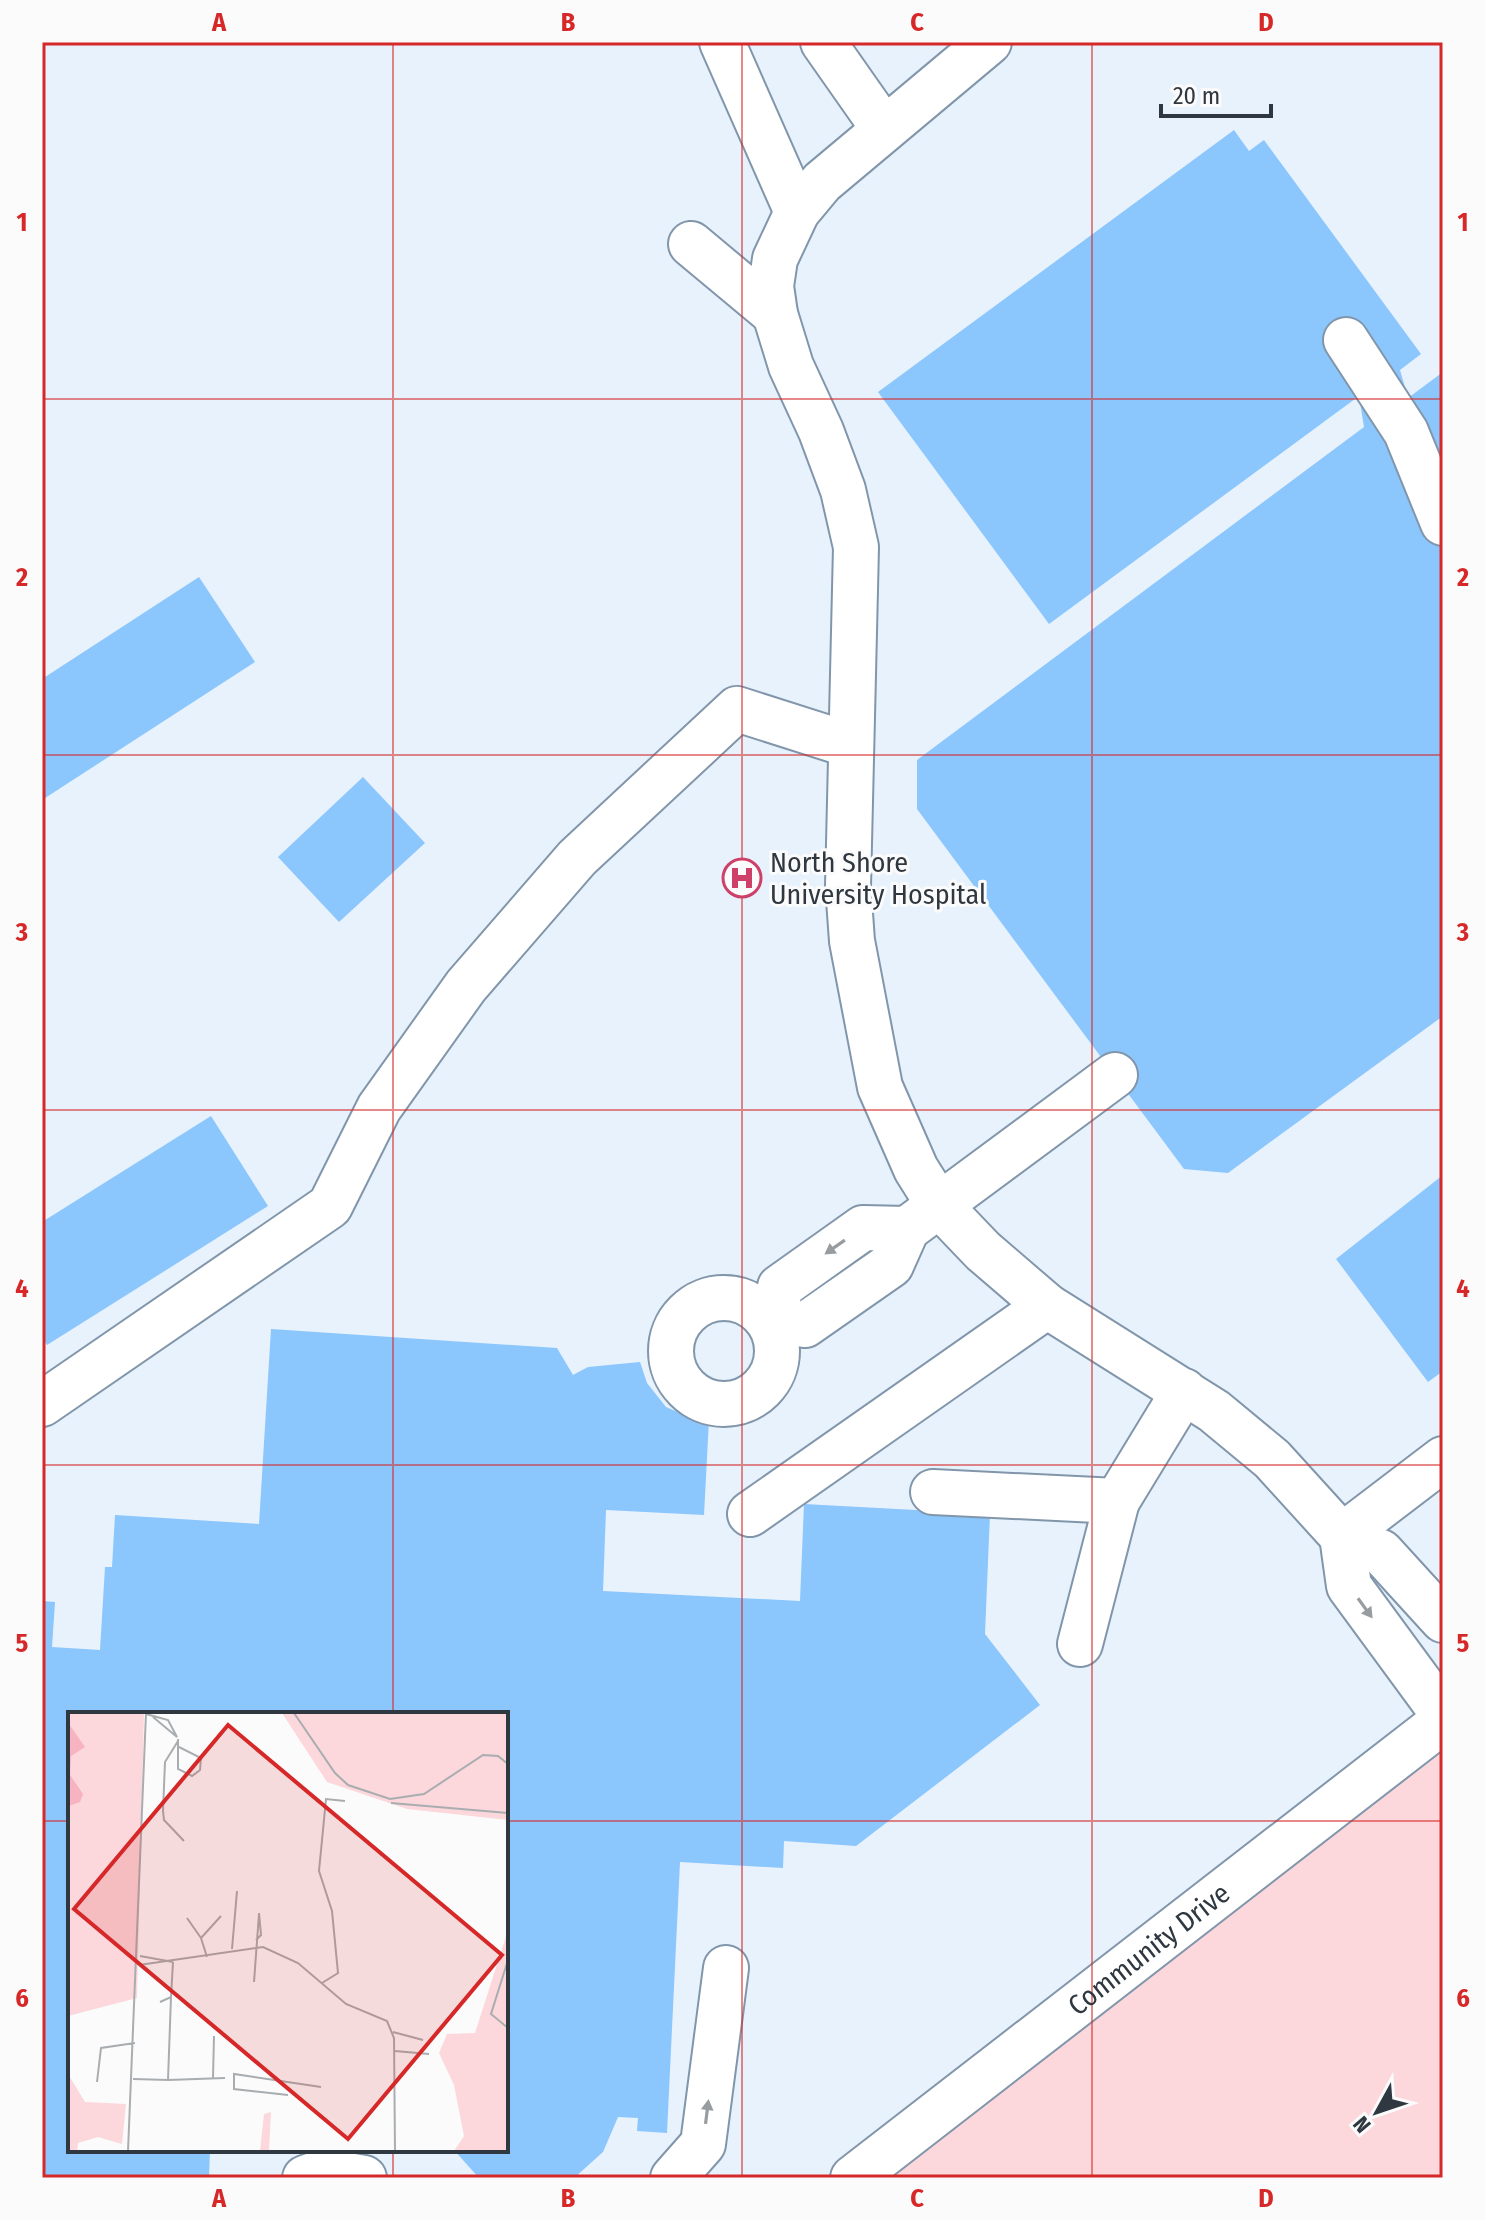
<svg xmlns="http://www.w3.org/2000/svg" width="1485" height="2220" font-family="'Fira Sans Condensed',sans-serif">
<style>
.built{fill:#e7f2fd;fill-rule:evenodd}
.green{fill:#fcd7dc}
.building{fill:#8bc6fd}
.lines{fill:none;stroke-linecap:round;stroke-linejoin:round}
.minor-casing{stroke:#8196aa;stroke-width:48}
.major-casing{stroke:#8196aa;stroke-width:48}
.minor{stroke:#fff;stroke-width:44}
.major{stroke:#fff;stroke-width:44}
.oneway{fill:#979ca0}
.grid{fill:none;stroke:#d62828;stroke-width:2;stroke-opacity:0.55}
.labels{text-anchor:middle;dominant-baseline:central;stroke-width:6;stroke-linejoin:round;paint-order:stroke}
.poi-label{font-size:28px;fill:#2f3840;stroke:#fbfbfb;text-anchor:start}
.street-label{font-size:28px;fill:#2f3840;stroke:#fbfbfb}
.inset-road{fill:none;stroke:#a9adb0;stroke-width:2}
.view{fill:#d62828;fill-opacity:0.15;stroke:#d62828;stroke-width:4}
.inset-edge{fill:none;stroke:#2f3840;stroke-width:4}
.neatline{fill:none;stroke:#d62828;stroke-width:3}
.grid-label{font-size:26px;text-anchor:middle;font-weight:bold;fill:#d62828}
</style>
<rect width="100%" height="100%" fill="#fbfbfb"/>
<path class="built" d="M 42,42 L 1443,42 L 1443,1721 L 853,2178 L 42,2178 ZM 70,1714 L 506,1714 L 506,2150 L 70,2150 Z"/>
<path class="green" d="M 1443,1721 L 1443,2178 L 853,2178 Z"/>
<g class="building">
<path d="M 1234,130 L 1249,151 L 1264,140 L 1421,354 L 1400,370 L 1408,398 L 1443,372 L 1443,1016 L 1228,1173 L 1184,1169 L 917,809 L 917,760 L 1364,427 L 1359,396 L 1049,624 L 878,392 Z"/>
<path d="M 199,577 L 255,662 L 42,800 L 42,679 Z"/>
<path d="M 363,777 L 425,843 L 339,922 L 278,857 Z"/>
<path d="M 211,1116 L 268,1206 L 47,1345 L 42,1337 L 42,1222 Z"/>
<path d="M 1443,1175 L 1443,1371 L 1428,1382 L 1336,1259 Z"/>
<path d="M 271,1329 L 557,1348 L 573,1375 L 588,1367 L 640,1362 L 647,1383 L 666,1407 L 694,1419 L 709,1419 L 704,1515 L 606,1510 L 603,1591 L 800,1601 L 804,1504 L 990,1514 L 985,1634 L 1040,1705 L 856,1846 L 784,1841 L 783,1868 L 680,1862 L 667,2133 L 637,2131 L 638,2118 L 618,2117 L 603,2152 L 574,2178 L 479,2178 L 454,2150 L 506,2150 L 506,1714 L 70,1714 L 70,2150 L 210,2150 L 209,2178 L 42,2178 L 42,1601 L 55,1602 L 52,1647 L 100,1650 L 105,1567 L 112,1567 L 115,1515 L 259,1524 Z"/>
</g>
<g class="lines">
<defs>
<g id="minor">
<path d="M 722,42 L 797,212"/>
<path d="M 823,42 L 884,129"/>
<path d="M 989,42 L 822,182 L 797,212 L 775,259 L 771,286 L 775,314 L 791,366 L 821,431 L 843,490 L 856,547 L 848,886 L 852,941 L 880,1087 L 916,1169 L 938,1204 L 983,1251 L 1047,1306 L 1214,1411 L 1272,1459 L 1342,1536 L 1381,1552 L 1443,1620"/>
<path d="M 691,244 L 775,314"/>
<path d="M 1346,340 L 1406,432 L 1443,523"/>
<circle cx="724" cy="1351" r="53"/>
<path d="M 775,1320 L 805,1325 L 891,1265 L 907,1229 L 1115,1075"/>
<path d="M 770,1323 L 775,1320 L 780,1287 L 863,1228 L 907,1229"/>
<path d="M 42,1404 L 330,1206 L 379,1108 L 466,986 L 577,858 L 737,709 L 850,745"/>
<path d="M 933,1492 L 1117,1501 L 1184,1391"/>
<path d="M 750,1514 L 1047,1306"/>
<path d="M 1342,1536 L 1349,1586 L 1443,1714"/>
<path d="M 1342,1536 L 1443,1459"/>
<path d="M 1080,1644 L 1117,1501"/>
<path d="M 305,2178 L 324,2171 L 364,2178"/>
<path d="M 673,2178 L 703,2144 L 726,1968"/>
</g>
<g id="major">
<path id="s1" d="M 853,2178 L 1443,1721"/>
</g>
</defs>
<use href="#minor" class="minor-casing"/>
<use href="#major" class="major-casing"/>
<use href="#minor" class="minor"/>
<use href="#major" class="major"/>
</g>
<defs><path id="oneway-solid" d="M-6-.8H1V-3.2L6.5 0L1 3.2V.8H-6Z" transform="scale(2)"/></defs>
<g class="oneway">
<use href="#oneway-solid" transform="translate(835 1247) rotate(145)"/>
<use href="#oneway-solid" transform="translate(1365 1608) rotate(54)"/>
<use href="#oneway-solid" transform="translate(707 2112) rotate(-83)"/>
</g>
<path class="grid" d="M 393,42 L 393,1714M 742,42 L 742,2178M 1092,42 L 1092,2178M 42,399 L 1443,399M 42,755 L 1443,755M 42,1110 L 1443,1110M 42,1465 L 1443,1465M 42,1821 L 70,1821M 506,1821 L 1443,1821M 393,2150 L 393,2178"/>
<defs>
<symbol id="hospital-ring" viewBox="-11 -11 22 22"><circle r="9.5" fill="#fbfbfb" stroke="#ce4068" stroke-width="1.5"/><path d="M-5-5h3v3.5h4V-5h3V5h-3V1.5h-4V5h-3Z" fill="#ce4068"/></symbol>
</defs>
<g fill-rule="evenodd">
<use href="#hospital-ring" x="720" y="856" width="44" height="44"/>
</g>
<g class="labels">
<g class="poi-label">
<text x="770" y="862">North Shore<tspan x="770" dy="32">University Hospital</tspan></text>
</g>
<g class="street-label">
<text stroke="none"><textPath href="#s1" startOffset="374">Community Drive</textPath></text>
</g>
</g>
<g transform="translate(68 1712)">
<rect width="440" height="440" fill="#fbfbfb"/>
<path d="M 0,1 L 76,1 L 69,286 L 0,304 ZM 214,1 L 440,1 L 440,108 L 339,97 L 259,70 ZM 440,218 L 440,439 L 386,439 L 396,424 L 386,373 L 371,341 L 379,322 L 407,321 ZM 0,362 L 17,390 L 58,392 L 54,432 L 30,425 L 10,431 L 9,439 L 0,439 ZM 203,400 L 201,439 L 192,439 L 196,402 Z" fill="#fcd7dc"/>
<path d="M 1,12 L 17,35 L 3,44 L 2,63 L 15,82 L 12,90 L 1,94 Z" fill="#f7b3bf"/>
<path class="inset-road" d="M 226,1 L 267,61 L 280,73 L 322,87 L 356,82 L 415,43 L 430,44 L 440,52M 78,2 L 100,8 L 109,25 L 85,5M 110,27 L 110,57 L 124,64 L 132,58 L 133,46 L 111,35M 110,29 L 97,50 L 95,99 L 96,108 L 116,129M 323,91 L 440,101M 119,206 L 133,226M 188,228 L 193,223 L 191,201M 164,237 L 169,179M 72,244 L 105,250M 139,245 L 133,226 L 153,204M 440,248 L 423,302 L 440,316M 71,253 L 195,235 L 230,251 L 278,292 L 319,309 L 326,326 L 327,439M 186,270 L 191,202M 254,271 L 270,261 L 264,199 L 251,159 L 258,87 L 277,89M 103,285 L 105,250M 325,320 L 355,328M 327,339 L 361,342M 145,366 L 146,324M 65,367 L 100,368 L 103,285 L 92,290M 100,368 L 157,366M 29,370 L 33,336 L 67,331M 220,383 L 166,377 L 166,362 L 253,375M 60,439 L 78,1"/>
<path class="view" d="M 160,13 L 434,243 L 280,427 L 6,197 Z"/>
<rect width="440" height="440" class="inset-edge"/>
</g>
<rect width="1485" height="2220" fill="none" stroke="#fbfbfb" stroke-width="88"/>
<g transform="translate(1377 2112) rotate(230)" stroke="#fbfbfb" stroke-width="6" paint-order="stroke">
<path d="M0-6L14 30L0 20L-14 30Z" fill="#2f3840"/>
<text y="-12" font-size="22" font-weight="bold" text-anchor="middle" fill="#2f3840">N</text>
</g>
<path d="M1161 104v12h110v-12" fill="none" stroke="#2f3840" stroke-width="4"/>
<text x="1173" y="104" font-size="24" fill="#2f3840" stroke="#fbfbfb" stroke-width="6" paint-order="stroke">20 m</text>
<rect x="44" y="44" width="1397" height="2132" class="neatline"/>
<g class="grid-label">
<text x="219" y="31">A</text>
<text x="568" y="31">B</text>
<text x="917" y="31">C</text>
<text x="1266" y="31">D</text>
<text x="22" y="231">1</text>
<text x="1463" y="231">1</text>
<text x="22" y="586">2</text>
<text x="1463" y="586">2</text>
<text x="22" y="941">3</text>
<text x="1463" y="941">3</text>
<text x="22" y="1297">4</text>
<text x="1463" y="1297">4</text>
<text x="22" y="1652">5</text>
<text x="1463" y="1652">5</text>
<text x="22" y="2007">6</text>
<text x="1463" y="2007">6</text>
<text x="219" y="2207">A</text>
<text x="568" y="2207">B</text>
<text x="917" y="2207">C</text>
<text x="1266" y="2207">D</text>
</g>
</svg>
